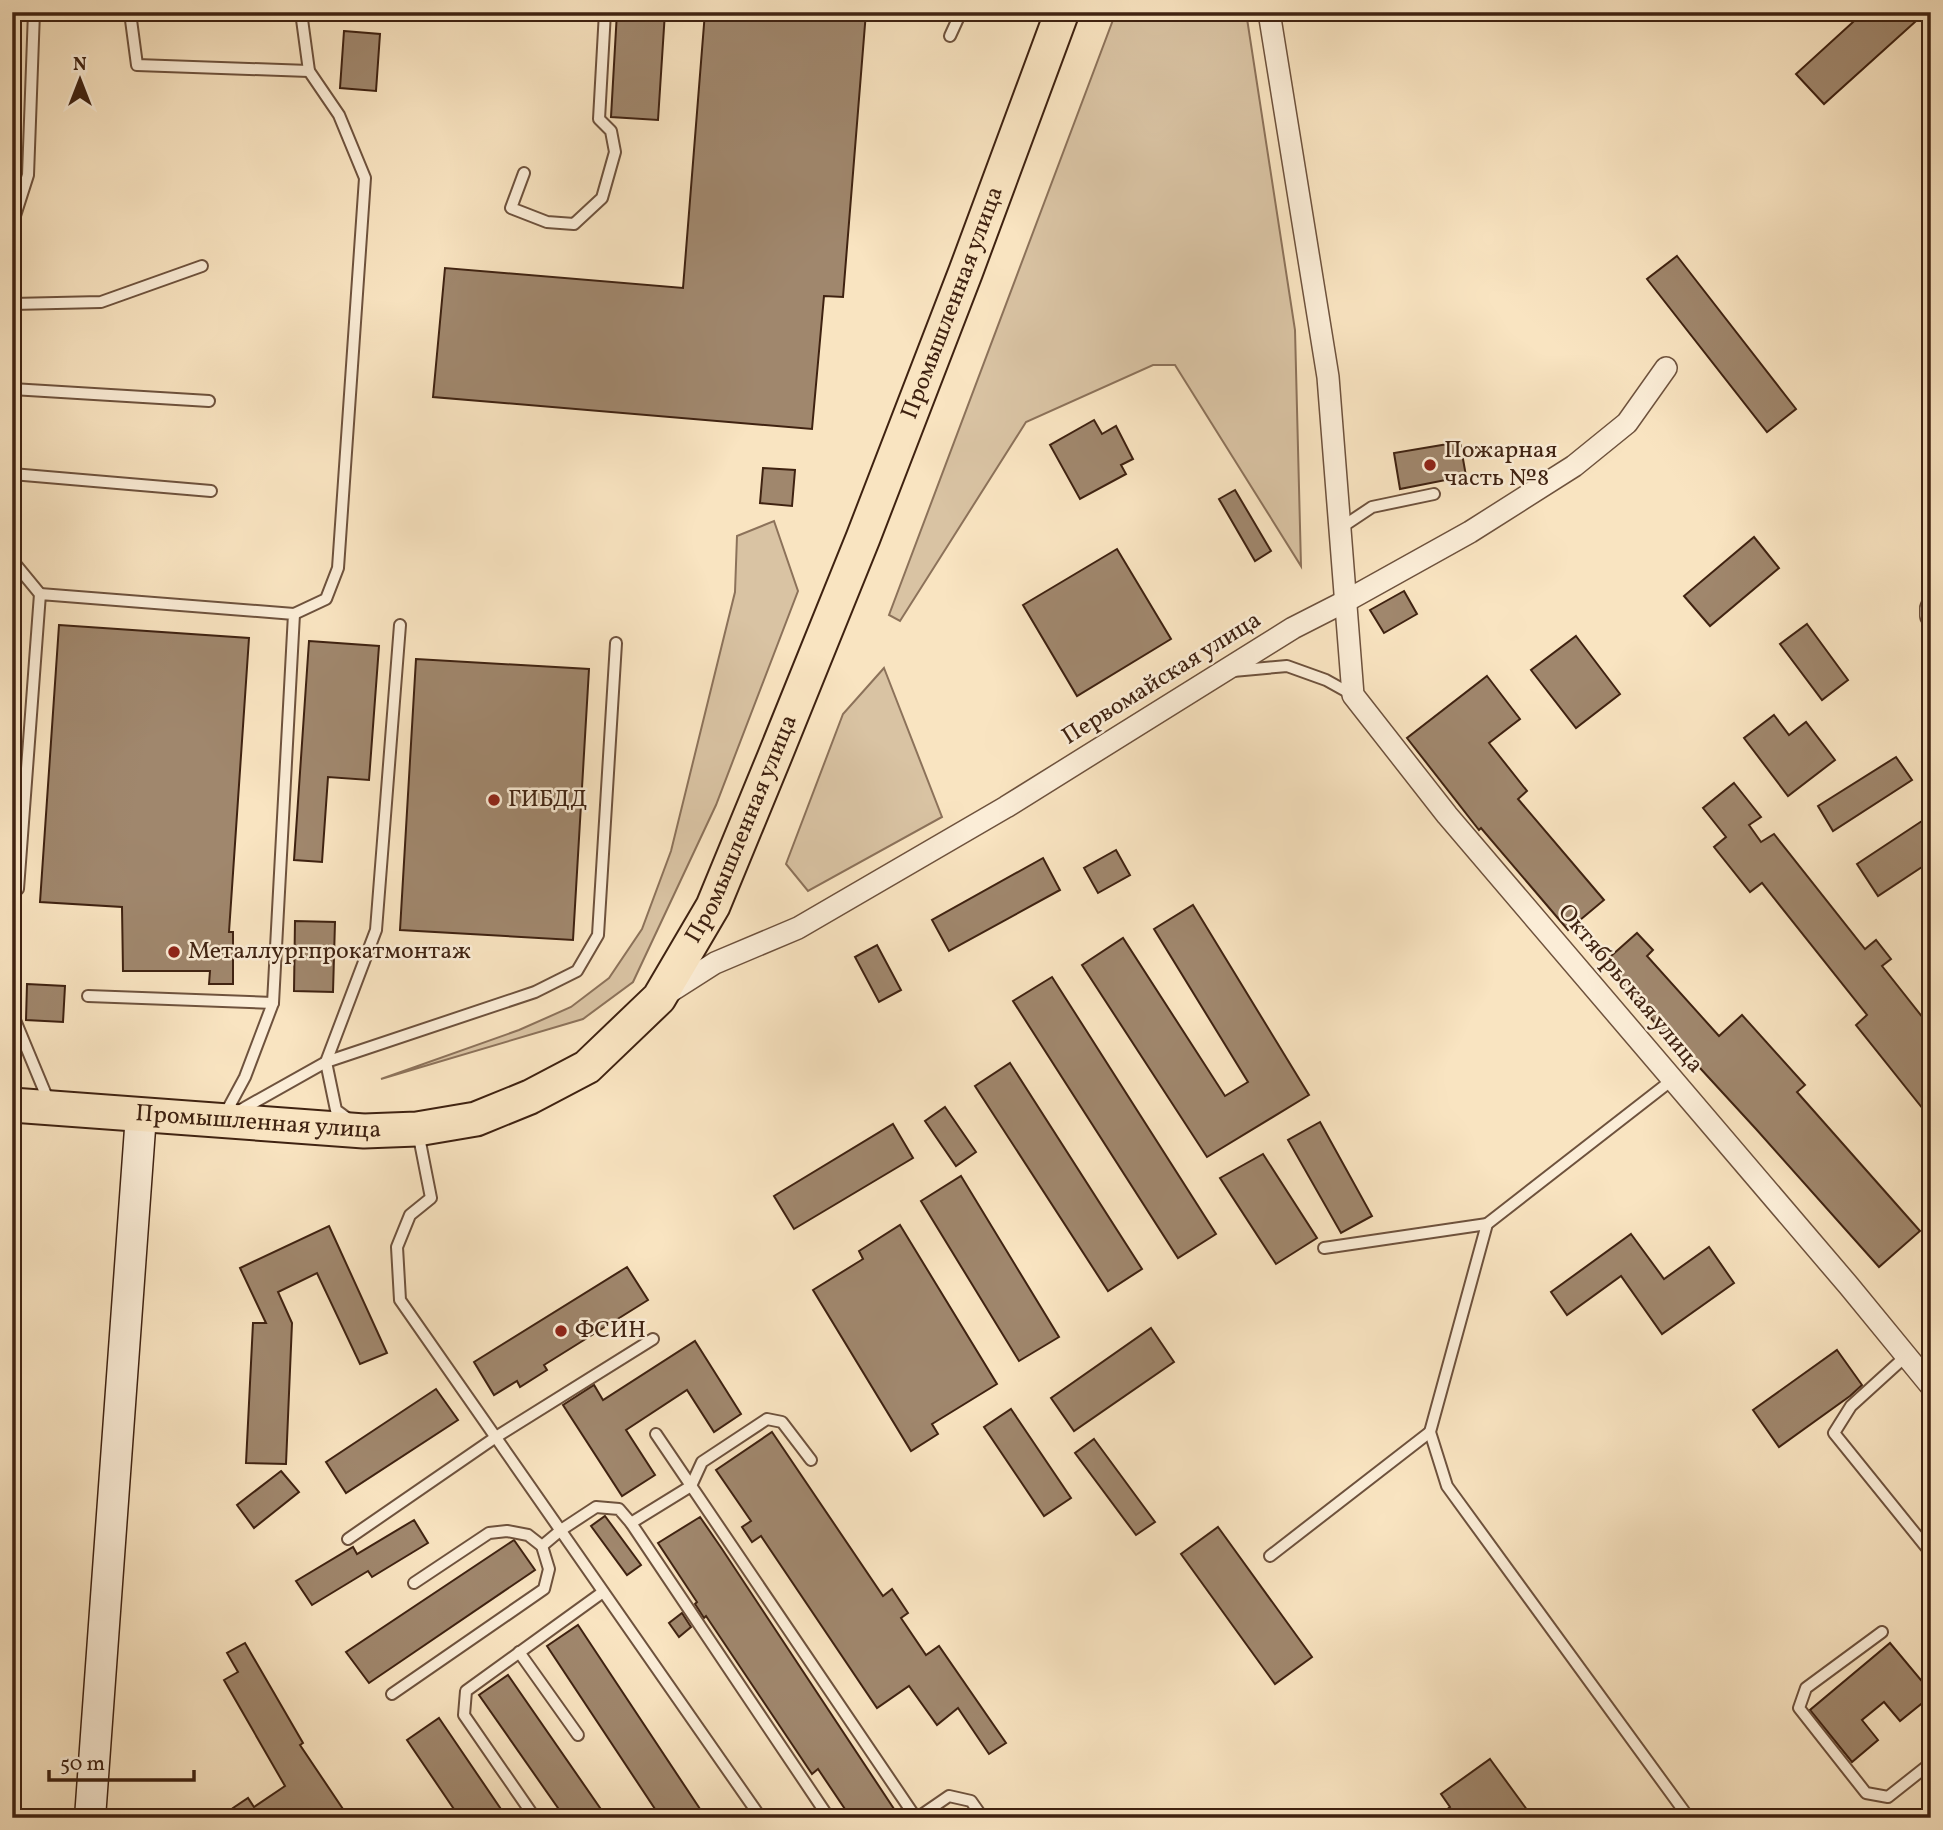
<svg xmlns="http://www.w3.org/2000/svg" width="1943" height="1830" font-family="Vollkorn,serif">
<style>
.green{fill:#d9c3a3;stroke:#8c725a;stroke-width:2}
.building{fill:#a0876d;stroke:#3f2211;stroke-width:2}
.lines{fill:none;stroke-linecap:round;stroke-linejoin:round}
.service-casing{stroke:#6e523d;stroke-width:14}
.minor-casing{stroke:#6e523d;stroke-width:24}
.secondary-casing{stroke:#3f2211;stroke-width:33}
.primary-casing{stroke:#3f2211;stroke-width:37}
.service{stroke:#fbedd7;stroke-width:10}
.minor{stroke:#fbedd7;stroke-width:21}
.secondary{stroke:#fbedd7;stroke-width:30}
.primary{stroke:#f9e4c1;stroke-width:33}
.poi-dot{fill:#8f2418;stroke:#fbedd7;stroke-width:2.5}
.labels{text-anchor:middle;dominant-baseline:central;stroke-width:5;stroke-linejoin:round;paint-order:stroke}
.street-label{font-size:24px;fill:#3f2211;stroke:#fbedd7}
.poi-label{font-size:24px;fill:#3f2211;stroke:#fbedd7;text-anchor:start}
</style>
<rect width="100%" height="100%" fill="#f9e4c1"/>
<filter id="stains"><feTurbulence type="fractalNoise" baseFrequency=".00286" numOctaves="4"/><feColorMatrix values="0 0 0 0 .2 0 0 0 0 .09 0 0 0 0 .02 0 0 0 .5 -.17"/></filter>
<radialGradient id="worn" r=".72"><stop offset=".6" stop-color="#630" stop-opacity="0"/><stop offset="1" stop-color="#630" stop-opacity=".3"/></radialGradient>
<g class="green">
<path d="M 1116,12 L 1246,12 L 1295,330 L 1301,566 L 1175,365 L 1153,365 L 1026,422 L 900,621 L 889,615 Z"/>
<path d="M 774,521 L 798,591 L 716,805 L 633,982 L 583,1019 L 381,1079 L 519,1030 L 571,1007 L 609,978 L 642,929 L 671,851 L 735,592 L 737,536 Z"/>
<path d="M 884,668 L 942,817 L 808,891 L 786,864 L 843,714 Z"/>
</g>
<g class="building">
<path d="M 617,12 L 665,12 L 658,120 L 611,117 Z"/>
<path d="M 705,12 L 866,12 L 843,297 L 824,296 L 812,429 L 433,397 L 445,268 L 683,288 Z"/>
<path d="M 1864,12 L 1926,12 L 1824,104 L 1796,74 Z"/>
<path d="M 344,31 L 380,34 L 376,91 L 340,88 Z"/>
<path d="M 1677,256 L 1796,409 L 1767,432 L 1647,279 Z"/>
<path d="M 1094,420 L 1102,434 L 1116,426 L 1133,459 L 1121,465 L 1126,474 L 1080,499 L 1050,445 Z"/>
<path d="M 1460,442 L 1466,476 L 1400,489 L 1394,453 Z"/>
<path d="M 763,468 L 795,470 L 792,506 L 760,503 Z"/>
<path d="M 1235,490 L 1271,551 L 1255,561 L 1219,499 Z"/>
<path d="M 1754,537 L 1779,568 L 1710,626 L 1684,596 Z"/>
<path d="M 1117,549 L 1171,639 L 1077,696 L 1023,605 Z"/>
<path d="M 1404,591 L 1417,614 L 1384,633 L 1370,610 Z"/>
<path d="M 1807,624 L 1848,680 L 1822,700 L 1780,644 Z"/>
<path d="M 59,625 L 249,638 L 229,932 L 233,932 L 233,984 L 209,984 L 210,971 L 123,971 L 122,907 L 40,902 Z"/>
<path d="M 1576,636 L 1620,694 L 1576,728 L 1531,670 Z"/>
<path d="M 309,641 L 379,646 L 369,780 L 328,777 L 322,862 L 294,860 Z"/>
<path d="M 416,659 L 589,669 L 573,940 L 400,930 Z"/>
<path d="M 1487,676 L 1520,719 L 1489,743 L 1527,791 L 1518,799 L 1604,900 L 1568,930 L 1481,828 L 1479,830 L 1407,738 Z"/>
<path d="M 1774,715 L 1789,735 L 1806,722 L 1835,760 L 1788,796 L 1744,738 Z"/>
<path d="M 1896,757 L 1912,780 L 1833,831 L 1818,806 Z"/>
<path d="M 1734,783 L 1761,817 L 1749,825 L 1761,842 L 1774,834 L 1865,949 L 1876,940 L 1891,959 L 1882,966 L 1931,1028 L 1931,1119 L 1856,1025 L 1867,1015 L 1762,883 L 1750,892 L 1714,847 L 1726,837 L 1703,808 Z"/>
<path d="M 1931,815 L 1931,861 L 1878,896 L 1857,864 Z"/>
<path d="M 1116,850 L 1130,875 L 1098,893 L 1084,868 Z"/>
<path d="M 1043,858 L 1060,890 L 949,951 L 932,920 Z"/>
<path d="M 1193,905 L 1309,1095 L 1207,1157 L 1082,965 L 1123,938 L 1225,1096 L 1248,1082 L 1154,929 Z"/>
<path d="M 295,921 L 335,922 L 333,992 L 294,991 Z"/>
<path d="M 1637,933 L 1653,950 L 1647,956 L 1719,1036 L 1742,1015 L 1805,1085 L 1797,1092 L 1920,1231 L 1879,1267 L 1756,1129 L 1677,1043 L 1675,1045 L 1602,964 Z"/>
<path d="M 877,945 L 901,990 L 879,1002 L 855,957 Z"/>
<path d="M 1052,977 L 1216,1234 L 1178,1258 L 1013,1001 Z"/>
<path d="M 27,984 L 65,986 L 63,1022 L 26,1020 Z"/>
<path d="M 1010,1063 L 1142,1269 L 1108,1291 L 975,1086 Z"/>
<path d="M 945,1107 L 976,1152 L 956,1166 L 925,1121 Z"/>
<path d="M 1320,1122 L 1372,1216 L 1341,1233 L 1288,1140 Z"/>
<path d="M 893,1124 L 913,1158 L 794,1229 L 774,1196 Z"/>
<path d="M 1263,1154 L 1317,1238 L 1276,1264 L 1220,1178 Z"/>
<path d="M 961,1176 L 1059,1337 L 1019,1361 L 921,1201 Z"/>
<path d="M 900,1225 L 997,1384 L 932,1424 L 938,1434 L 911,1451 L 813,1290 L 863,1259 L 859,1251 Z"/>
<path d="M 329,1226 L 387,1353 L 360,1364 L 317,1273 L 278,1292 L 292,1323 L 286,1464 L 246,1463 L 253,1323 L 266,1323 L 240,1268 Z"/>
<path d="M 1631,1234 L 1664,1279 L 1709,1247 L 1734,1283 L 1662,1334 L 1621,1276 L 1567,1315 L 1551,1292 Z"/>
<path d="M 627,1267 L 648,1300 L 544,1365 L 547,1370 L 520,1387 L 517,1381 L 494,1395 L 474,1362 Z"/>
<path d="M 1151,1328 L 1174,1362 L 1074,1431 L 1051,1398 Z"/>
<path d="M 695,1341 L 741,1414 L 714,1432 L 687,1390 L 626,1430 L 655,1475 L 622,1496 L 563,1405 L 594,1385 L 603,1400 Z"/>
<path d="M 1837,1350 L 1862,1385 L 1850,1396 L 1779,1447 L 1753,1410 Z"/>
<path d="M 436,1389 L 458,1420 L 346,1493 L 326,1462 Z"/>
<path d="M 1011,1409 L 1071,1498 L 1044,1516 L 984,1427 Z"/>
<path d="M 772,1432 L 883,1596 L 892,1589 L 908,1613 L 901,1618 L 926,1655 L 939,1646 L 1006,1743 L 989,1754 L 958,1708 L 937,1725 L 909,1686 L 877,1708 L 761,1536 L 752,1542 L 742,1527 L 751,1521 L 716,1470 Z"/>
<path d="M 1094,1439 L 1155,1522 L 1136,1535 L 1075,1453 Z"/>
<path d="M 281,1471 L 299,1492 L 254,1528 L 237,1505 Z"/>
<path d="M 605,1516 L 641,1565 L 627,1575 L 591,1526 Z"/>
<path d="M 700,1517 L 722,1549 L 900,1818 L 851,1818 L 818,1769 L 812,1774 L 706,1616 L 704,1618 L 695,1604 L 697,1602 L 658,1543 Z"/>
<path d="M 414,1520 L 428,1543 L 372,1577 L 368,1571 L 312,1605 L 296,1581 L 353,1547 L 357,1554 Z"/>
<path d="M 1218,1527 L 1312,1657 L 1275,1684 L 1181,1554 Z"/>
<path d="M 514,1540 L 535,1570 L 369,1683 L 346,1652 Z"/>
<path d="M 682,1613 L 691,1627 L 679,1637 L 669,1623 Z"/>
<path d="M 578,1625 L 706,1818 L 661,1818 L 547,1646 Z"/>
<path d="M 245,1643 L 303,1743 L 300,1745 L 349,1818 L 238,1818 L 239,1817 L 233,1808 L 248,1798 L 254,1807 L 285,1786 L 224,1680 L 238,1672 L 227,1653 Z"/>
<path d="M 1890,1643 L 1931,1692 L 1931,1696 L 1900,1721 L 1884,1702 L 1862,1720 L 1878,1740 L 1852,1762 L 1810,1710 Z"/>
<path d="M 508,1675 L 607,1818 L 565,1818 L 479,1695 Z"/>
<path d="M 439,1718 L 507,1818 L 460,1818 L 407,1740 Z"/>
<path d="M 1490,1759 L 1533,1818 L 1436,1818 L 1450,1807 L 1441,1794 Z"/>
</g>
<g class="lines">
<defs>
<g id="service">
<path d="M 132,12 L 131,20 L 137,65 L 309,71"/>
<path d="M 950,36 L 961,12"/>
<path d="M 524,173 L 511,208 L 547,222 L 574,224 L 602,198 L 615,152 L 611,131 L 599,119 L 605,12"/>
<path d="M 12,225 L 28,175 L 34,12"/>
<path d="M 12,304 L 101,302 L 202,266"/>
<path d="M 12,389 L 209,401"/>
<path d="M 12,474 L 211,491"/>
<path d="M 1339,529 L 1372,507 L 1434,494"/>
<path d="M 12,560 L 40,594"/>
<path d="M 294,614 L 326,599 L 338,568 L 365,178 L 339,115 L 309,71 L 301,12"/>
<path d="M 1233,671 L 1287,666 L 1326,680 L 1353,695"/>
<path d="M 18,889 L 40,594 L 294,614 L 273,1003"/>
<path d="M 88,996 L 273,1003 L 245,1077 L 224,1116"/>
<path d="M 12,1013 L 49,1102"/>
<path d="M 1672,1080 L 1487,1224 L 1430,1432 L 1447,1486 L 1689,1818"/>
<path d="M 237,1112 L 326,1062 L 535,992 L 577,971 L 598,935 L 616,643"/>
<path d="M 351,1121 L 336,1110 L 326,1062 L 376,930 L 400,625"/>
<path d="M 418,1132 L 431,1198 L 410,1215 L 397,1247 L 400,1300 L 761,1818"/>
<path d="M 1324,1248 L 1487,1224"/>
<path d="M 1906,1356 L 1851,1406 L 1834,1433 L 1931,1553"/>
<path d="M 656,1434 L 916,1818"/>
<path d="M 631,1523 L 691,1486 L 702,1462 L 767,1419 L 782,1422 L 811,1460"/>
<path d="M 348,1539 L 496,1437 L 653,1339"/>
<path d="M 542,1546 L 561,1530 L 596,1507 L 619,1509 L 631,1523 L 829,1818"/>
<path d="M 1270,1556 L 1430,1432"/>
<path d="M 1882,1632 L 1806,1688 L 1799,1708 L 1866,1793 L 1888,1797 L 1931,1763"/>
<path d="M 519,1652 L 578,1735"/>
<path d="M 392,1694 L 544,1589 L 549,1569 L 542,1546 L 528,1535 L 507,1531 L 489,1533 L 414,1583"/>
<path d="M 535,1818 L 464,1715 L 466,1691 L 603,1592"/>
<path d="M 917,1818 L 949,1796 L 971,1801 L 983,1818"/>
</g>
<g id="minor">
<path d="M 1269,12 L 1328,377 L 1353,695 L 1447,815 L 1849,1286 L 1931,1386"/>
<path d="M 1931,608 L 1931,616"/>
<path d="M 668,993 L 715,963 L 798,928 L 1006,807 L 1293,628 L 1346,601 L 1470,532 L 1574,466 L 1627,423 L 1666,368"/>
</g>
<path id="secondary" d="M 90,1818 L 141,1115"/>
<g id="primary">
<path id="s1" d="M 12,1105 L 364,1131 L 417,1129 L 476,1119 L 530,1097 L 587,1067 L 659,998 L 713,906 L 774,758 L 863,538 L 966,271 L 1062,12"/>
</g>
</defs>
<use href="#service" class="service-casing"/>
<use href="#minor" class="minor-casing"/>
<use href="#secondary" class="secondary-casing"/>
<use href="#primary" class="primary-casing"/>
<use href="#service" class="service"/>
<use href="#minor" class="minor"/>
<use href="#secondary" class="secondary"/>
<use href="#primary" class="primary"/>
</g>
<g class="poi-dot">
<circle cx="1430" cy="465" r="7"/>
<circle cx="494" cy="800" r="7"/>
<circle cx="174" cy="952" r="7"/>
<circle cx="561" cy="1331" r="7"/>
</g>
<g class="labels">
<g class="street-label">
<text stroke="none"><textPath href="#s1" startOffset="1444">Промышленная улица</textPath></text>
<text transform="translate(1162 679) rotate(-32)">Первомайская улица</text>
<text stroke="none"><textPath href="#s1" startOffset="877">Промышленная улица</textPath></text>
<text transform="translate(1630 989) rotate(50)">Октябрьская улица</text>
<text stroke="none"><textPath href="#s1" startOffset="247">Промышленная улица</textPath></text>
</g>
<g class="poi-label">
<text x="1444" y="451">Пожарная<tspan x="1444" dy="28">часть №8</tspan></text>
<text x="508" y="800">ГИБДД</text>
<text x="188" y="952">Металлургпрокатмонтаж</text>
<text x="575" y="1331">ФСИН</text>
</g>
</g>
<rect width="1943" height="1830" fill="none" stroke="#f9e4c1" stroke-width="42"/>
<rect x="14" y="14" width="1915" height="1802" fill="none" stroke="#3f2211" stroke-width="3.5"/>
<rect x="21" y="21" width="1901" height="1788" fill="none" stroke="#3f2211" stroke-width="2"/>
<g transform="translate(80 80)" stroke="#fbedd7" stroke-width="5" paint-order="stroke">
<path d="M0-5L12 26L0 18L-12 26Z" fill="#3f2211"/>
<text y="-10" font-size="19" font-weight="bold" text-anchor="middle" fill="#3f2211">N</text>
</g>
<path d="M49 1770v10h145v-10" fill="none" stroke="#3f2211" stroke-width="3.5"/>
<text x="60" y="1770" font-size="21" fill="#3f2211" stroke="#fbedd7" stroke-width="5" paint-order="stroke">50 m</text>
<rect width="100%" height="100%" filter="url(#stains)"/>
<rect width="100%" height="100%" fill="url(#worn)"/>
</svg>
